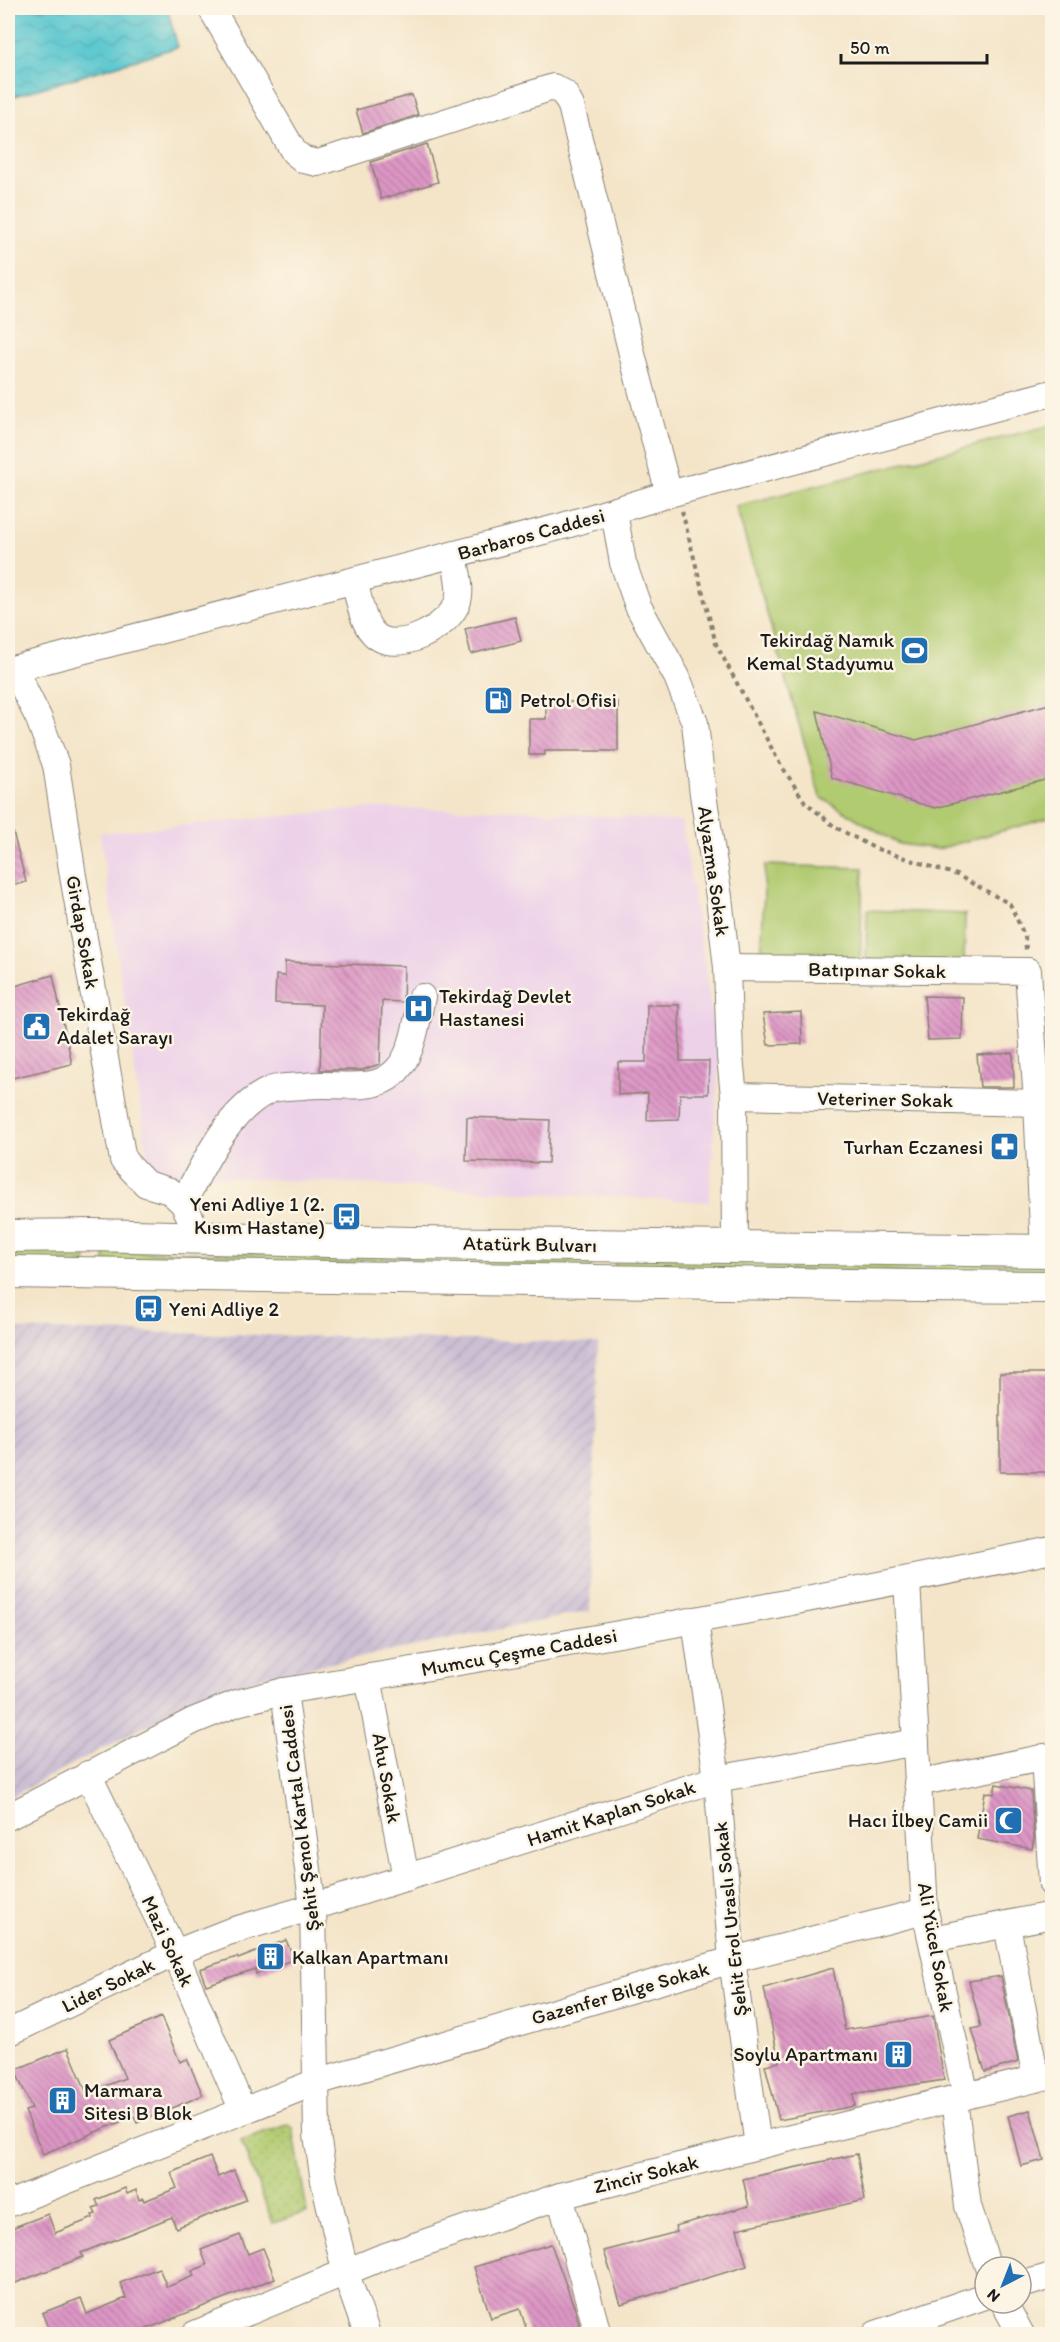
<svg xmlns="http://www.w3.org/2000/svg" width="1060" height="2342" font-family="Itim,sans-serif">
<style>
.built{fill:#edd1e9}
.industrial{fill:url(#industrial-furrows)}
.green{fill:#b1cb71;stroke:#667446;stroke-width:1.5}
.park{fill:url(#park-dots);stroke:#667446;stroke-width:1.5}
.water{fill:url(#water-waves);stroke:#3c7276;stroke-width:1.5}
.building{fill:url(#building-back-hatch)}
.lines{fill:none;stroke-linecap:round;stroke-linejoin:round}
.minor-casing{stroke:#888072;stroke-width:28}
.major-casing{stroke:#888072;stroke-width:34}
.path{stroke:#888072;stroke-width:4;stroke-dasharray:4.5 4.5;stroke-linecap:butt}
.minor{stroke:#fff;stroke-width:26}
.major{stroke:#fff;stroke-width:32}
.labels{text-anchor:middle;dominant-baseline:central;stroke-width:5;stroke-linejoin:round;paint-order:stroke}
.street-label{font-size:20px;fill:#1c1c1c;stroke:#fcf5e5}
.poi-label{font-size:20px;fill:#1c1c1c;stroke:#fcf5e5;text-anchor:start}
</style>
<defs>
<pattern id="industrial-furrows" width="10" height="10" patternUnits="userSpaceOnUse" patternTransform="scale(1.5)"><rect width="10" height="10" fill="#ccbfd4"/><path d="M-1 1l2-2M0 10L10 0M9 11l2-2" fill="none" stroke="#afa4b5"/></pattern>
<pattern id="park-dots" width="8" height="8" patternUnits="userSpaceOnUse" patternTransform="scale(1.5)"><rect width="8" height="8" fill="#b1cb71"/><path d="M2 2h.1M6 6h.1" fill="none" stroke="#98ae61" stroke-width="1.8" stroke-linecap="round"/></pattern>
<pattern id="water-waves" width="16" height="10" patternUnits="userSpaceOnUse" patternTransform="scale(1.5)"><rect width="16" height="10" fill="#5bc8d0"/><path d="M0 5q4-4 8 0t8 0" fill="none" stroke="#4fabb2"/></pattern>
<pattern id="building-back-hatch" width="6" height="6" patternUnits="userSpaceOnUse" patternTransform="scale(1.5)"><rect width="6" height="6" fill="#de97c6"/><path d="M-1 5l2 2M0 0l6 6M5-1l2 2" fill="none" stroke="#b37aa0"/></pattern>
</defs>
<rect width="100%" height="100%" fill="#fcf5e5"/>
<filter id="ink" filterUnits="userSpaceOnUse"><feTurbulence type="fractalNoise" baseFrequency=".0167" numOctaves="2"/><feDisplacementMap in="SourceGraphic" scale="12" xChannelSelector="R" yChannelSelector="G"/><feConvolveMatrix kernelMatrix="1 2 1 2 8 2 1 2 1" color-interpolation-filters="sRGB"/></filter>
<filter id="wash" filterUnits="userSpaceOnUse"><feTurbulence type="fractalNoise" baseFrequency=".008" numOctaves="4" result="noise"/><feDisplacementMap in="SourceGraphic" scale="24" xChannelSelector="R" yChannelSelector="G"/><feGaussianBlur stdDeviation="1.35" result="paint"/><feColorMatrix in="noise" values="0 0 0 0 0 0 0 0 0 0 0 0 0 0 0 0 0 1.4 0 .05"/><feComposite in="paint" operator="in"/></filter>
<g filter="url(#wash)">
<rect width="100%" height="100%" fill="#f4e5c9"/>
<path class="built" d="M 371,808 L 524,810 L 682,822 L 719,1060 L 709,1202 L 150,1173 L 100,833 Z"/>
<path class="industrial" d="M 8,1329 L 598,1343 L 590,1611 L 262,1677 L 153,1722 L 8,1798 Z"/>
<g class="green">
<path d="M 1052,425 L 1052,817 L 938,849 L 899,844 L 820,797 L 736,506 Z"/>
<path d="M 765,865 L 863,868 L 860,967 L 761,964 Z"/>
<path d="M 867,910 L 965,914 L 964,968 L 866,964 Z"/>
<path d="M 8,1251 L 85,1251 L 86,1263 L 8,1263 Z"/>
<path d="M 105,1251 L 591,1259 L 592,1269 L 105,1262 Z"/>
<path d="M 614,1255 L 1052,1263 L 1052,1275 L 615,1268 Z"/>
</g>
<path class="park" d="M 287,2125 L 293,2128 L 307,2212 L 273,2223 L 241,2141 Z"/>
<path class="water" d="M 8,8 L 167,8 L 178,47 L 8,98 Z"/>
<g id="blocks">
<g class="building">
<path d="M 412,95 L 418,115 L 363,133 L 356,110 Z"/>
<path d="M 427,144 L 438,182 L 381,199 L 371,162 Z"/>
<path d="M 515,617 L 521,641 L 471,654 L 465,629 Z"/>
<path d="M 546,702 L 618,702 L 618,751 L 545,751 L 545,755 L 529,755 L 529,719 L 546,719 Z"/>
<path d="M 1053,703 L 1053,778 L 935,808 L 832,778 L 817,711 L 916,740 Z"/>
<path d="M 13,832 L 26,882 L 8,887 L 8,833 Z"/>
<path d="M 285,962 L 404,966 L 403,1002 L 382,1001 L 380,1064 L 362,1070 L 320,1070 L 322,1005 L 275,1003 L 276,975 L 285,976 Z"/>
<path d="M 53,975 L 72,1064 L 8,1079 L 8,988 Z"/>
<path d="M 924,996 L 963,997 L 962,1039 L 928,1040 Z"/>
<path d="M 647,1005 L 679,1005 L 680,1061 L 709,1061 L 708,1094 L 680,1094 L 679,1119 L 647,1120 L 648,1093 L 618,1095 L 618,1062 L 646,1062 Z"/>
<path d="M 801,1012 L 802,1044 L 768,1045 L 763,1014 Z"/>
<path d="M 1013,1053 L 1014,1087 L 980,1087 L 977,1055 Z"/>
<path d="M 467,1117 L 550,1120 L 548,1163 L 466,1161 Z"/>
<rect x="1000" y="1373" width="53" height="99"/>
<path d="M 996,1784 L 1031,1791 L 1034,1839 L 1032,1849 L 977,1839 L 985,1792 L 994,1794 Z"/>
<path d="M 286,1940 L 294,1959 L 256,1974 L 255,1969 L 206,1985 L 200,1969 L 237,1957 L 238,1959 Z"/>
<path d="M 833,1968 L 845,2030 L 933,2016 L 944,2080 L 853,2094 L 855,2106 L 779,2120 L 765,2065 L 779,2062 L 764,1988 Z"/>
<path d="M 1001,1976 L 1018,2062 L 985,2072 L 972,2029 L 981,2027 L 969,1981 Z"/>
<path d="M 161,2017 L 180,2062 L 187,2059 L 203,2095 L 137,2123 L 134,2116 L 43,2154 L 25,2111 L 32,2109 L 15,2070 L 68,2048 L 87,2093 L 125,2078 L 109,2040 Z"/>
<path d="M 1030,2110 L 1044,2160 L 1021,2166 L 1008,2116 Z"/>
<path d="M 857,2154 L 865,2200 L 737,2229 L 747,2266 L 621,2304 L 604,2251 L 677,2232 L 675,2226 L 749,2206 L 743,2179 Z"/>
<path d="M 210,2157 L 218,2177 L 234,2170 L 246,2200 L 176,2228 L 172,2217 L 81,2253 L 83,2257 L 13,2284 L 8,2270 L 8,2247 L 15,2244 L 9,2229 L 48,2214 L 55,2233 L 93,2218 L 92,2215 L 96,2214 L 93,2208 L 99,2206 L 96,2200 L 125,2188 L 127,2194 L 136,2190 L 139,2200 L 143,2198 L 144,2201 L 177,2188 L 171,2173 Z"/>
<path d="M 240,2235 L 248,2254 L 263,2248 L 275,2278 L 134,2334 L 51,2334 L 42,2313 L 81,2298 L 87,2314 L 126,2298 L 120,2283 L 159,2268 L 167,2287 L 194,2276 L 192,2271 L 207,2265 L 201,2250 Z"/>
<path d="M 551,2244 L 576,2312 L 582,2334 L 528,2334 L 520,2309 L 491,2318 L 474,2267 Z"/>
</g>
</g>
</g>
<g filter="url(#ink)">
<use href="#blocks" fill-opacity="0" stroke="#888072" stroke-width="1.5"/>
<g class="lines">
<defs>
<g id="minor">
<path d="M 211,8 L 294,152 L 304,160 L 318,163 L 553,87 L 564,93 L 571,106 L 633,358 L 669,494"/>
<path d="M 614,512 L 623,563 L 638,606 L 677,677 L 695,723 L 703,794 L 719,897 L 727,968 L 730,1057 L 734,1096 L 735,1247"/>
<path d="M 354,581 C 359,597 361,620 373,633 C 395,657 450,627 458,601 C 462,587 456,569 454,555"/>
<path d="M 14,669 L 39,719 L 56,765 L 73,876 L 123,1160 L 146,1184 L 170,1191 L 183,1203 L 201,1239"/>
<path d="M 8,670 L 563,526 L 669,494 L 1052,393"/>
<path d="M 727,968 L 1028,971 L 1037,1103 L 1044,1251"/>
<path d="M 734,1096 L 1037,1103"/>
<path d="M 183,1203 C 203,1165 228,1110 268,1091 C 278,1086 293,1087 304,1086 C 324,1083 344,1087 364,1085 C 411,1082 414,1033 422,997"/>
<path d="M 907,1580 L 925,1911 L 966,2096"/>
<path d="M 695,1620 L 717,1779 L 732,1960 L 758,2146"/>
<path d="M 368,1677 L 406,1878"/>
<path d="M 284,1691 L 313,1907 L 317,2135 L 324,2181 L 346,2274 L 367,2334"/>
<path d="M 1044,1757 L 1052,1884"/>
<path d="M 88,1774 L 175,1953 L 243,2111"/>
<path d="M 917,1783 L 1052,1756"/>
<path d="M 8,1817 L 193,1721 L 237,1703 L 284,1691 C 541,1650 797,1603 1052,1550"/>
<path d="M 1007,1925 L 1036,2079"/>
<path d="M 932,1939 L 1052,1915"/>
<path d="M 8,2033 L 175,1953 L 228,1932 L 313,1907 L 717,1779 L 916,1742"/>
<path d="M 954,2100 L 968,2206 L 988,2267"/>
<path d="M 560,2196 L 598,2334"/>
<path d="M 8,2204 L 316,2082 L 732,1960 L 925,1911"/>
<path d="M 1021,2285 L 1052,2276"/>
<path d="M 1004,2303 L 1021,2334"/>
<path d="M 195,2334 L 380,2258 L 560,2196 L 758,2146 L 1052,2075"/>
<path d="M 876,2334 L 985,2296"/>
</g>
<g id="major">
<path d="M 8,1236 L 93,1235 L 411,1243 L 1052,1251"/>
<path d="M 8,1272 L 915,1286 L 1052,1287"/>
</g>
</defs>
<use href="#minor" class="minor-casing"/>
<use href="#major" class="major-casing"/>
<path class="path" d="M 682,511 L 716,644 L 779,762 L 805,802 L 835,827 L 874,848 L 957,875 L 1010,904 L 1025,937 L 1026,950"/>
<use href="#minor" class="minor"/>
<use href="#major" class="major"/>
</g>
</g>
<defs>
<symbol id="stadium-square" viewBox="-11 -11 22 22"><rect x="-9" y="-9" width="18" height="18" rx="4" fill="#1f6fb2" stroke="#fcf5e5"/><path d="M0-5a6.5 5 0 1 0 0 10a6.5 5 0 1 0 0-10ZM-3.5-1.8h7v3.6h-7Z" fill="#fff"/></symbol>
<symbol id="fuel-square" viewBox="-11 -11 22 22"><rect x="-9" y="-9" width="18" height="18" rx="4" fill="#1f6fb2" stroke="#fcf5e5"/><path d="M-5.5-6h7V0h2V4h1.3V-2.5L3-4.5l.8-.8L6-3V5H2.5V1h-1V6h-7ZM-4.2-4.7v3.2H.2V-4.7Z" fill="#fff"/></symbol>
<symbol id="hospital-square" viewBox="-11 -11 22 22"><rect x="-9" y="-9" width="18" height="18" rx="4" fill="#1f6fb2" stroke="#fcf5e5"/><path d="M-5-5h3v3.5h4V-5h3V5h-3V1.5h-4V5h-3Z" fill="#fff"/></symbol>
<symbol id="civic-square" viewBox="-11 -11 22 22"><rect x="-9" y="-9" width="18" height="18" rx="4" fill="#1f6fb2" stroke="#fcf5e5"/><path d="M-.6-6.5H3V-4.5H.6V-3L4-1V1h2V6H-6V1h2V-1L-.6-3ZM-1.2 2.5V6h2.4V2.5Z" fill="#fff"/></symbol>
<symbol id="pharmacy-square" viewBox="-11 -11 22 22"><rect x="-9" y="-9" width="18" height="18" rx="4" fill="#1f6fb2" stroke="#fcf5e5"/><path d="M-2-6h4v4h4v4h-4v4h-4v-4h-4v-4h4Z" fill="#fff"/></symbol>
<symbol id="bus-square" viewBox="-11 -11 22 22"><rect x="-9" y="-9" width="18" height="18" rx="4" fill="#1f6fb2" stroke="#fcf5e5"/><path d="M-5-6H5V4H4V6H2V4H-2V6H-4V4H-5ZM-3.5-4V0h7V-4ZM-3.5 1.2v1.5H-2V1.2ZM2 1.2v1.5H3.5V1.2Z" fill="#fff"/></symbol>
<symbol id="mosque-square" viewBox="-11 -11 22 22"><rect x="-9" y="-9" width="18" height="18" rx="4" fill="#1f6fb2" stroke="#fcf5e5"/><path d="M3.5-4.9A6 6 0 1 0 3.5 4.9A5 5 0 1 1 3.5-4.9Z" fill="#fff"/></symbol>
<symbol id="building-square" viewBox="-11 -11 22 22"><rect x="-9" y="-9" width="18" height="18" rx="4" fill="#1f6fb2" stroke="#fcf5e5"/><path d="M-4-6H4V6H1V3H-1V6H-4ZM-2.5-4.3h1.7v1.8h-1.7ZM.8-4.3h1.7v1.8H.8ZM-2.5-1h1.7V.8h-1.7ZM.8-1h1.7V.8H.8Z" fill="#fff"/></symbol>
</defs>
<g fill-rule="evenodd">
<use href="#stadium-square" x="898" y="634" width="33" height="33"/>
<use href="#fuel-square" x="482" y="684" width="33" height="33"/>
<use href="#hospital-square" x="402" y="992" width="33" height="33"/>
<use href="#civic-square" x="20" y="1010" width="33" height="33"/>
<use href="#pharmacy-square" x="988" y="1130" width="33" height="33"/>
<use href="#bus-square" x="330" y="1200" width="33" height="33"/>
<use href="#bus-square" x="132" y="1292" width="33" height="33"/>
<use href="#mosque-square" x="992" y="1804" width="33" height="33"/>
<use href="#building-square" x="254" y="1940" width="33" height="33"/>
<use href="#building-square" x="882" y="2038" width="33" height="33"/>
<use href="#building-square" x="46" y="2084" width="33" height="33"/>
</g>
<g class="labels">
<g class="street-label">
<text transform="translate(531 534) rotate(-15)">Barbaros Caddesi</text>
<text transform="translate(714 871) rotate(82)">Alyazma Sokak</text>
<text transform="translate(83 932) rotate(80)">Girdap Sokak</text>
<text transform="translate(877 970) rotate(1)">Batıpınar Sokak</text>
<text transform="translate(885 1099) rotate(1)">Veteriner Sokak</text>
<text transform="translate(530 1244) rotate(1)">Atatürk Bulvarı</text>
<text transform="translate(519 1652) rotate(-10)">Mumcu Çeşme Caddesi</text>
<text transform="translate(387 1778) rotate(80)">Ahu Sokak</text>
<text transform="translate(611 1813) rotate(-18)">Hamit Kaplan Sokak</text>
<text transform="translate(299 1818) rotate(-97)">Şehit Şenol Kartal Caddesi</text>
<text transform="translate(730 1919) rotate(-96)">Şehit Erol Uraslı Sokak</text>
<text transform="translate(168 1941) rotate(65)">Mazi Sokak</text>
<text transform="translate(936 1947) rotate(80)">Ali Yücel Sokak</text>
<text transform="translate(108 1985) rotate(-26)">Lider Sokak</text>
<text transform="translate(620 1993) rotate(-16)">Gazenfer Bilge Sokak</text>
<text transform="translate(646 2174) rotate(-14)">Zincir Sokak</text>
</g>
<g class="poi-label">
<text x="894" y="640" text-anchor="end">Tekirdağ Namık<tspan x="894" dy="23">Kemal Stadyumu</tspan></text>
<text x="520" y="700">Petrol Ofisi</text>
<text x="439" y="996">Tekirdağ Devlet<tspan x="439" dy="23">Hastanesi</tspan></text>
<text x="57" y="1014">Tekirdağ<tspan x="57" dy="23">Adalet Sarayı</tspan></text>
<text x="983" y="1147" text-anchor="end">Turhan Eczanesi</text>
<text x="325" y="1204" text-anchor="end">Yeni Adliye 1 (2.<tspan x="325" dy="23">Kısım Hastane)</tspan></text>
<text x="169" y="1309">Yeni Adliye 2</text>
<text x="988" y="1820" text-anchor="end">Hacı İlbey Camii</text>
<text x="292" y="1957">Kalkan Apartmanı</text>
<text x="878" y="2054" text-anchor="end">Soylu Apartmanı</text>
<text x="84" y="2090">Marmara<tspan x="84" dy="23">Sitesi B Blok</tspan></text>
</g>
</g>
<rect width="1060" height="2342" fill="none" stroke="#fcf5e5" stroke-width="30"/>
<g transform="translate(1003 2285) rotate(222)"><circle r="28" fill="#fcf5e5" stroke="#a29e95" stroke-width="1.5"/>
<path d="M0-4.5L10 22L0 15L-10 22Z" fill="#1f6fb2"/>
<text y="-9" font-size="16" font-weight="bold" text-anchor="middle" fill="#1c1c1c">N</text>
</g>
<path d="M841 54v9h146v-9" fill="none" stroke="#1c1c1c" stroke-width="3"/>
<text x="850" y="54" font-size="18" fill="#1c1c1c" stroke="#fcf5e5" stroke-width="4.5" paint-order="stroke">50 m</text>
</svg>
